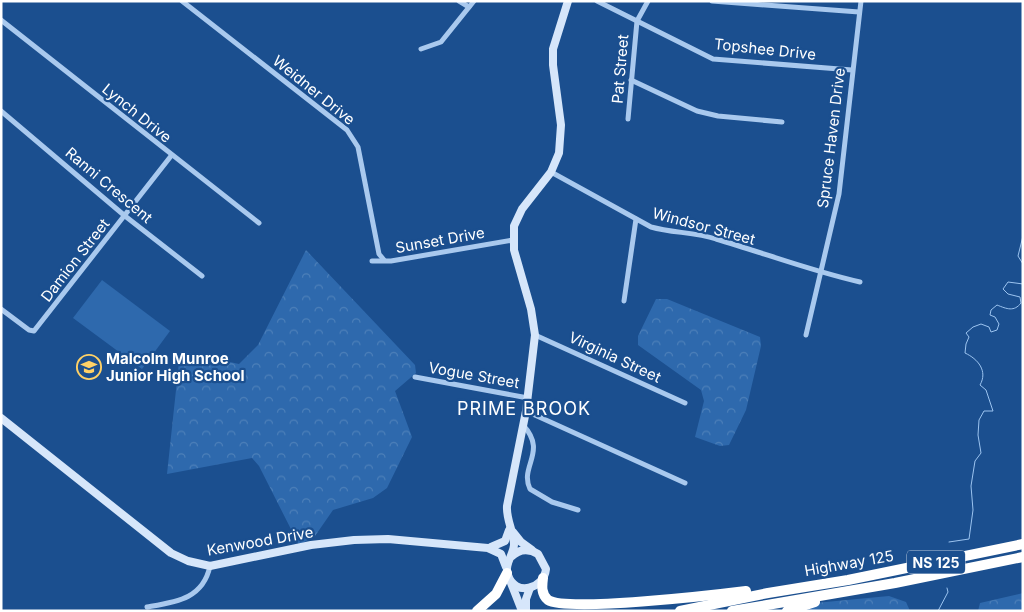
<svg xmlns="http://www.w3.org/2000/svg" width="1024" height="612" font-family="Inter,sans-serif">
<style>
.forest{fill:url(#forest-crowns)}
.pitch{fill:#2e69ad}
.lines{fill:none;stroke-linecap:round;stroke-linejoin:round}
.stream{stroke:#9cc4f0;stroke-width:1}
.street{stroke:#a9c9ee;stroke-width:5}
.secondary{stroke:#d6e6fa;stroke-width:8}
.highway{stroke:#fff;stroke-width:10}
.labels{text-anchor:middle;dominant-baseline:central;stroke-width:4.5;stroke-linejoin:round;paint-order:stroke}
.shield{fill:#1b4f8f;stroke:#bbcadd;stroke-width:1}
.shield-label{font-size:14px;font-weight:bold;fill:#fff}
.street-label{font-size:15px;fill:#fff;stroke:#1b4f8f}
.poi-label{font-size:15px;font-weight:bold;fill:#fff;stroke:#1b4f8f;text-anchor:start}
.quarter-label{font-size:18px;letter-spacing:1px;fill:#fff;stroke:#1b4f8f}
</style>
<defs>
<pattern id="forest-crowns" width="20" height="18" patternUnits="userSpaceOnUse" patternTransform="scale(1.25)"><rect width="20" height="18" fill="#2e69ad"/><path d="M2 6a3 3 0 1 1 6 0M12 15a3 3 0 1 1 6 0" fill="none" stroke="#4d80b9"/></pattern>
</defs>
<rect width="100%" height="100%" fill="#1b4f8f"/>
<g class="forest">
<path d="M 306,250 L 415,365 L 416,373 L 395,391 L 412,437 L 387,488 L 373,498 L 333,510 L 315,536 L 299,545 L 259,466 L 252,458 L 167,474 L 179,362 L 183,352 L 239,364 L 258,345 Z"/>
<path d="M 656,299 L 667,299 L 760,337 L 761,346 L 746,410 L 729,445 L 720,446 L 695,437 L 704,401 L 701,390 L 638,345 L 638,336 Z"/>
<path d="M 1023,593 L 1023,611 L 978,611 L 980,603 Z"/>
<path d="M 889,596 L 906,602 L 910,611 L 788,611 L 794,605 Z"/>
</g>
<path class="pitch" d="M 102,280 L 170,331 L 142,369 L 73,318 Z"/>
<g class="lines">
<g class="stream">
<path d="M 1023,236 L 1018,256 L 1023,264"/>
<path d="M 949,542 L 969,539 L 973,510 L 971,486 L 975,461 L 981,453 L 978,435 L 979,420 L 984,411 L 993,411 L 986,390 L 980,385 C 988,371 978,359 965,353 L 966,344 L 969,337 L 966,333 L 973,327 L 981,324 L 989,327 L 991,332 L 997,330 L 999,324 L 995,317 L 990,315 L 991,310 L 997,305 C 1007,309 1014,312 1021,303 L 1020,297 L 1008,294 L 1003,289 L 1008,282 L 1023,284"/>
<path d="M 938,611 L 948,592 L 947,588"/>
</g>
<g class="street">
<path d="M 182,1 L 347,130 L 358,147 L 379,254 L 384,260"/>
<path d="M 459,1 L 469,7"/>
<path d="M 597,1 L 713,59 L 852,70"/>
<path d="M 712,1 L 859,12"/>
<path d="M 1,20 L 259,223"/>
<path d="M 421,49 L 441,42 L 474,1"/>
<path d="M 631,80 L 697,111 L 718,116 L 782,122"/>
<path d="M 1,111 L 125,216 L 202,276"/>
<path d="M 628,119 L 637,21 L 648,1"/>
<path d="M 551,172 L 651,227 C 672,233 695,232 716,239 C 764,253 811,271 860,282"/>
<path d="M 372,261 L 391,261 L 513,240"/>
<path d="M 624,301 L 636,219"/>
<path d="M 1,309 L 29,330 L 34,331 L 171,156"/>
<path d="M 535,335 L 685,403"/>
<path d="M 806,335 L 839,194 L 861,1"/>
<path d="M 415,377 L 528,398"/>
<path d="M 526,411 L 685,483"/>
<path d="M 523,425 C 548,452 519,466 530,489 L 552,502 L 578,510"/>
<path d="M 147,607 C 176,602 203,599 210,566"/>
</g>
<g class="secondary">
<path d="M 1,418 L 171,553 L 188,561 L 210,566 L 311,545 L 354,540 L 388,539 L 488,548 L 501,554 L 506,567"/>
<path d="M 513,532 L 521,542 L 532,550"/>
<path d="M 491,547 L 505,541 L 509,530"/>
<path d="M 511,557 C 519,549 528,548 538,554 L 546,569 C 544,589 515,597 508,575 C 504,564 513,556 514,545 C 514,532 506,520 507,506 L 526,411 L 535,335 L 531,309 L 514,250 L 514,226 L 522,209 L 551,172 L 559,153 L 561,125 L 553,65 L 553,49 L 568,1"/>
<path d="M 511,583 L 522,611"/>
<path d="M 526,611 L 526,599 L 530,588"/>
</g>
<g class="highway">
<path d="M 543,578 C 542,586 541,594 548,600 C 567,612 714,595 746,591"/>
<path d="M 477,611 L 496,594 L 507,573"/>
<path d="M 680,611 L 768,593 L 848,580 L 1023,544"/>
<path d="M 732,611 L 895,583 L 1023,557"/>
<path d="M 787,611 L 815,602"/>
</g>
</g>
<defs>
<symbol id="school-ring" viewBox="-11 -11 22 22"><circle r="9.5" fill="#1b4f8f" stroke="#ffd166" stroke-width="1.5"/><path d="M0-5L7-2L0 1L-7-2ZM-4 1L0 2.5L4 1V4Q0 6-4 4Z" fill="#ffd166"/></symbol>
</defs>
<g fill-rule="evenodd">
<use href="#school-ring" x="75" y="353" width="28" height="28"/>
</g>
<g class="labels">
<rect class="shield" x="907" y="550.5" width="58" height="23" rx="4"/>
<g class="shield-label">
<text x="936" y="562">NS 125</text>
</g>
<g class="street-label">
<text transform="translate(765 49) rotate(6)">Topshee Drive</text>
<text transform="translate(620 69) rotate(-85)">Pat Street</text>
<text transform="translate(314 90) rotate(39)">Weidner Drive</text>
<text transform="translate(137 113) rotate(39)">Lynch Drive</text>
<text transform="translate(831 138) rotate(-83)">Spruce Haven Drive</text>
<text transform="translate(109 185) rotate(40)">Ranni Crescent</text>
<text transform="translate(704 226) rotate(15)">Windsor Street</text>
<text transform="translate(440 240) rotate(-10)">Sunset Drive</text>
<text transform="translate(75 260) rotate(-52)">Damion Street</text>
<text transform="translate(615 357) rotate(25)">Virginia Street</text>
<text transform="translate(474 375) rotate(10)">Vogue Street</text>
<text transform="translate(260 541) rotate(-10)">Kenwood Drive</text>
<text transform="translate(849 563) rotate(-10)">Highway 125</text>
</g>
<g class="poi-label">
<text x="106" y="358">Malcolm Munroe<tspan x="106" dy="17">Junior High School</tspan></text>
</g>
<g class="quarter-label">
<text x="524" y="408">PRIME BROOK</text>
</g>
</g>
<rect width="1024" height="612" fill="none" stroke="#ffffff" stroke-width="5"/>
</svg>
